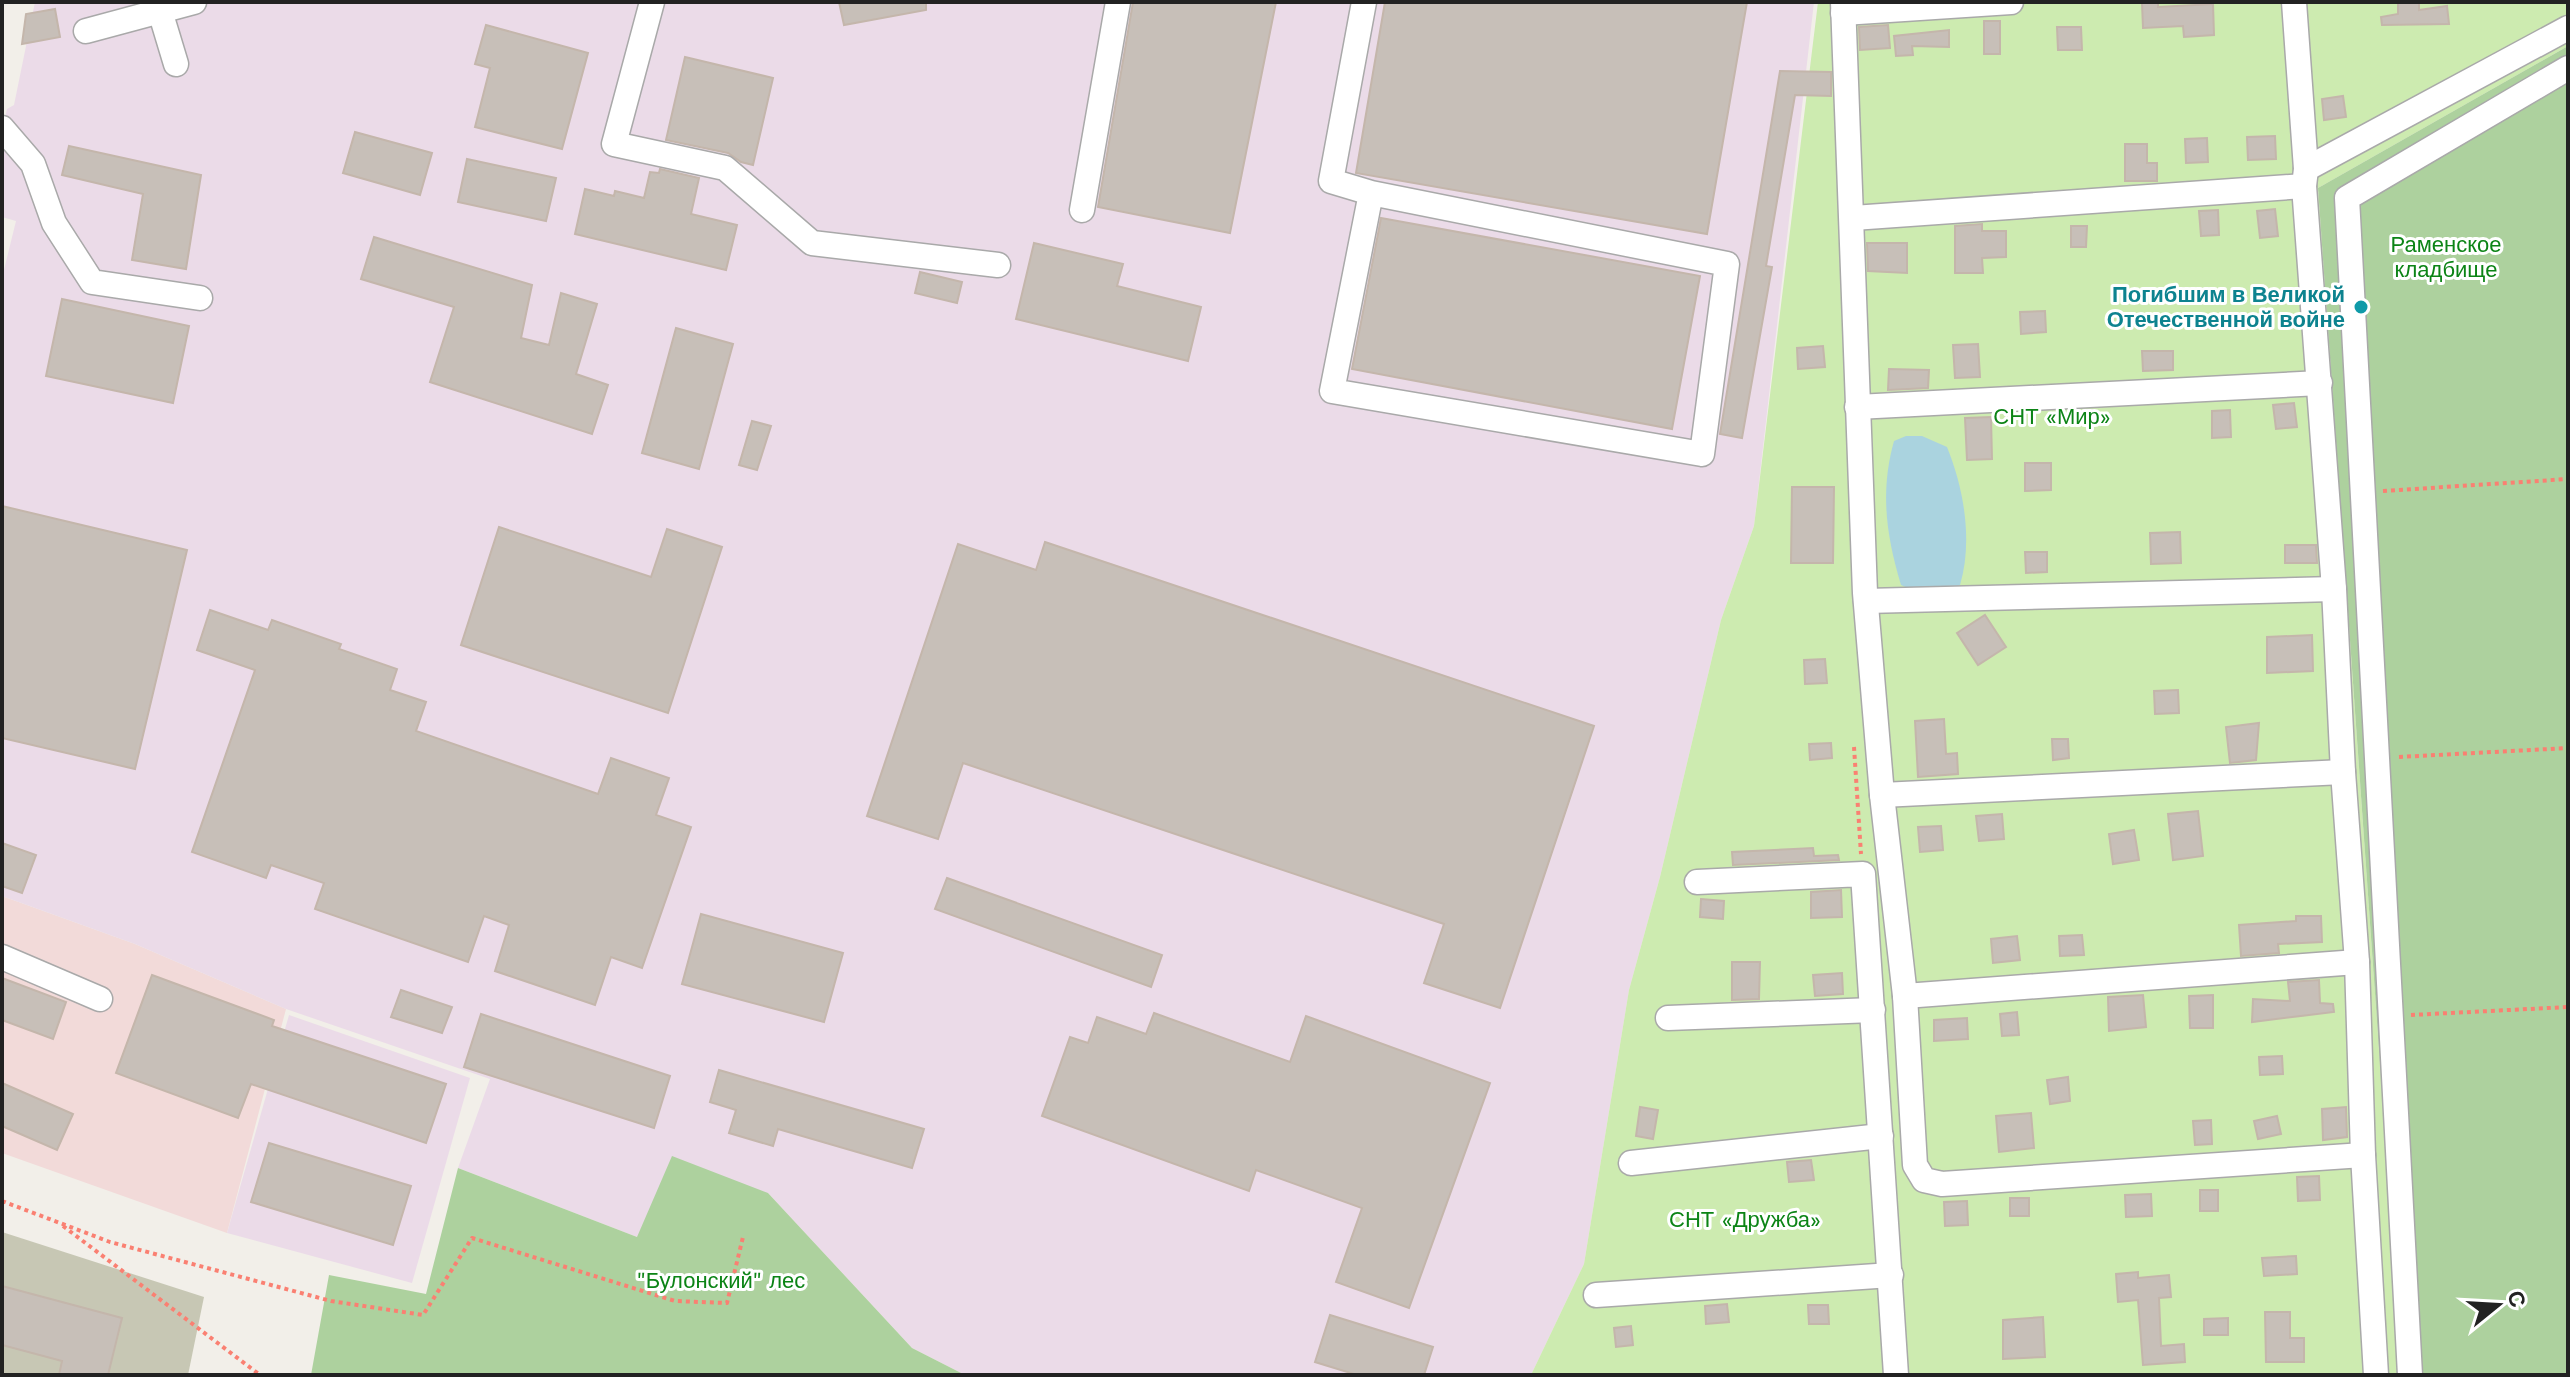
<svg xmlns="http://www.w3.org/2000/svg" width="2570" height="1377" font-family="'Work Sans',sans-serif">
<style>
.commercial{fill:#f2dad9}
.industrial{fill:#ebdbe8}
.construction{fill:#c7c7b4}
.grass{fill:#cdebb0}
.forest{fill:#add19e}
.water{fill:#aad3df}
.building{fill:#c7bfb8;stroke:#c4b6ab;stroke-width:2}
.lines{fill:none;stroke-linecap:round;stroke-linejoin:round}
.minor-casing{stroke:#a9a9a9;stroke-width:27}
.path{stroke:#fa8072;stroke-width:4;stroke-dasharray:4 4;stroke-linecap:butt}
.minor{stroke:#fff;stroke-width:24}
.culture-dot{fill:#0f9aa8;stroke:#fff;stroke-width:3}
.labels{text-anchor:middle;dominant-baseline:central;stroke-width:6;stroke-linejoin:round;paint-order:stroke}
.park-label{font-size:22px;fill:#0c8416;stroke:#fff}
.culture-label{font-size:22px;font-weight:bold;fill:#0d838f;stroke:#fff;text-anchor:end}
</style>
<rect width="100%" height="100%" fill="#f2efe9"/>
<path class="commercial" d="M 2,896 L 135,944 L 286,1009 L 227,1233 L 2,1153 Z"/>
<g class="industrial">
<path d="M 35,2 L 1814,2 L 1754,526 L 1721,620 L 1660,877 L 1629,990 L 1584,1264 L 1531,1375 L 965,1375 L 912,1348 L 768,1193 L 637,1237 L 458,1168 L 490,1079 L 286,1009 L 135,944 L 2,896 L 2,278 L 16,221 L 2,217 L 2,131 L 7,109 L 14,105 Z"/>
<path d="M 289,1015 L 470,1078 L 412,1283 L 227,1233 Z"/>
</g>
<path class="construction" d="M 2,1232 L 204,1297 L 188,1375 L 2,1375 Z"/>
<path class="grass" d="M 1818,2 L 2568,2 L 2568,46 L 2318,188 L 2402,1375 L 1531,1375 L 1584,1264 L 1629,990 L 1660,877 L 1721,620 L 1754,526 Z"/>
<g class="forest">
<path d="M 2568,46 L 2568,1375 L 2402,1375 L 2318,188 Z"/>
<path d="M 672,1156 L 768,1193 L 912,1348 L 965,1375 L 311,1375 L 329,1275 L 426,1294 L 458,1168 L 637,1237 Z"/>
</g>
<path class="water" d="M 1906,436 L 1922,436 L 1947,447 C 1964,489 1973,541 1960,585 C 1937,598 1925,595 1901,585 C 1886,535 1880,491 1894,441 Z"/>
<g class="building">
<path d="M 839,2 L 926,2 L 926,10 L 844,25 Z"/>
<path d="M 1133,2 L 1276,2 L 1230,233 L 1098,207 Z"/>
<path d="M 1385,2 L 1747,2 L 1707,234 L 1356,173 Z"/>
<path d="M 2398,2 L 2419,2 L 2419,10 L 2447,6 L 2449,24 L 2382,25 L 2381,17 L 2398,14 Z"/>
<path d="M 2142,3 L 2158,3 L 2158,7 L 2213,4 L 2214,35 L 2184,37 L 2183,26 L 2143,28 Z"/>
<path d="M 55,9 L 60,37 L 22,44 L 26,14 Z"/>
<rect x="1984" y="21" width="16" height="33"/>
<path d="M 486,25 L 588,53 L 562,149 L 475,127 L 490,68 L 475,64 Z"/>
<path d="M 1888,25 L 1890,48 L 1860,50 L 1859,27 Z"/>
<path d="M 2057,27 L 2081,27 L 2082,50 L 2058,50 Z"/>
<path d="M 1949,30 L 1949,47 L 1912,46 L 1913,55 L 1896,56 L 1894,36 Z"/>
<path d="M 685,57 L 773,78 L 753,165 L 741,162 L 728,153 L 666,140 Z"/>
<path d="M 1780,71 L 1831,72 L 1831,96 L 1795,95 L 1766,266 L 1772,267 L 1742,438 L 1720,434 Z"/>
<path d="M 2343,96 L 2346,117 L 2324,120 L 2322,99 Z"/>
<path d="M 355,132 L 432,153 L 420,195 L 343,173 Z"/>
<path d="M 2275,136 L 2276,159 L 2248,160 L 2247,137 Z"/>
<path d="M 2207,138 L 2208,162 L 2186,163 L 2185,139 Z"/>
<path d="M 2125,144 L 2147,144 L 2147,163 L 2157,163 L 2157,181 L 2125,181 Z"/>
<path d="M 69,146 L 201,175 L 186,269 L 132,260 L 143,194 L 62,175 Z"/>
<path d="M 467,159 L 556,178 L 546,221 L 458,202 Z"/>
<path d="M 660,169 L 699,178 L 691,214 L 737,225 L 726,270 L 575,234 L 585,189 L 614,196 L 615,191 L 644,198 L 650,172 L 659,173 Z"/>
<path d="M 2275,209 L 2278,236 L 2260,238 L 2257,211 Z"/>
<path d="M 2218,210 L 2219,235 L 2201,236 L 2199,211 Z"/>
<path d="M 1381,218 L 1700,276 L 1672,429 L 1352,369 Z"/>
<path d="M 1982,224 L 1982,231 L 2006,231 L 2006,257 L 1982,258 L 1983,273 L 1955,273 L 1955,226 Z"/>
<path d="M 2071,226 L 2087,226 L 2086,247 L 2071,247 Z"/>
<path d="M 374,237 L 532,285 L 521,338 L 549,345 L 561,293 L 597,304 L 576,374 L 608,385 L 592,434 L 430,382 L 454,307 L 361,279 Z"/>
<path d="M 1034,243 L 1123,264 L 1117,286 L 1201,307 L 1188,361 L 1016,319 Z"/>
<path d="M 1867,243 L 1907,243 L 1907,273 L 1868,271 Z"/>
<path d="M 920,272 L 962,282 L 957,303 L 915,293 Z"/>
<path d="M 62,299 L 189,326 L 173,403 L 46,376 Z"/>
<path d="M 2045,311 L 2046,332 L 2021,334 L 2020,312 Z"/>
<path d="M 676,328 L 733,344 L 699,469 L 642,453 Z"/>
<path d="M 1978,344 L 1980,377 L 1955,378 L 1953,345 Z"/>
<path d="M 1823,346 L 1825,367 L 1798,369 L 1797,348 Z"/>
<path d="M 2142,351 L 2173,351 L 2173,370 L 2143,371 Z"/>
<path d="M 1889,369 L 1929,370 L 1928,388 L 1888,390 Z"/>
<path d="M 2294,403 L 2297,427 L 2276,429 L 2273,405 Z"/>
<path d="M 2230,410 L 2231,437 L 2212,438 L 2212,411 Z"/>
<path d="M 1991,417 L 1992,459 L 1967,460 L 1965,418 Z"/>
<path d="M 752,421 L 771,426 L 757,470 L 739,465 Z"/>
<path d="M 2025,463 L 2051,463 L 2051,490 L 2025,491 Z"/>
<path d="M 1792,487 L 1834,487 L 1833,563 L 1791,563 Z"/>
<path d="M 2,506 L 187,550 L 135,769 L 2,738 Z"/>
<path d="M 499,527 L 651,577 L 667,529 L 722,547 L 668,713 L 461,645 Z"/>
<path d="M 2180,532 L 2181,563 L 2151,564 L 2150,533 Z"/>
<path d="M 1045,542 L 1594,726 L 1500,1008 L 1424,983 L 1444,924 L 963,763 L 938,839 L 867,816 L 958,544 L 1036,570 Z"/>
<path d="M 2285,545 L 2316,545 L 2317,563 L 2285,563 Z"/>
<path d="M 2025,552 L 2047,552 L 2047,572 L 2026,573 Z"/>
<path d="M 210,610 L 268,630 L 272,620 L 341,644 L 339,649 L 397,669 L 390,690 L 426,702 L 416,731 L 598,794 L 611,758 L 669,778 L 656,815 L 691,827 L 642,968 L 611,957 L 595,1005 L 495,971 L 509,925 L 484,916 L 468,962 L 315,909 L 324,883 L 271,865 L 266,878 L 192,852 L 255,670 L 197,650 Z"/>
<path d="M 1985,615 L 2006,647 L 1978,665 L 1957,633 Z"/>
<path d="M 2312,635 L 2313,671 L 2267,673 L 2267,637 Z"/>
<path d="M 1825,659 L 1827,683 L 1805,684 L 1804,660 Z"/>
<path d="M 2178,690 L 2179,713 L 2155,714 L 2154,691 Z"/>
<path d="M 1944,719 L 1946,754 L 1957,753 L 1958,774 L 1918,777 L 1915,721 Z"/>
<path d="M 2259,723 L 2256,760 L 2230,763 L 2226,727 Z"/>
<path d="M 2052,739 L 2068,739 L 2069,758 L 2053,760 Z"/>
<path d="M 1831,743 L 1832,758 L 1810,760 L 1809,744 Z"/>
<path d="M 2198,811 L 2203,856 L 2173,860 L 2168,814 Z"/>
<path d="M 2002,814 L 2004,839 L 1979,841 L 1976,816 Z"/>
<path d="M 1941,826 L 1943,850 L 1920,852 L 1918,827 Z"/>
<path d="M 2134,830 L 2139,860 L 2113,864 L 2109,834 Z"/>
<path d="M 2,843 L 36,855 L 22,893 L 2,886 Z"/>
<path d="M 1813,848 L 1814,856 L 1838,855 L 1839,860 L 1733,865 L 1732,852 Z"/>
<path d="M 947,878 L 1162,955 L 1151,987 L 935,909 Z"/>
<path d="M 1841,890 L 1842,917 L 1811,918 L 1811,892 Z"/>
<path d="M 1701,899 L 1724,901 L 1723,919 L 1700,917 Z"/>
<path d="M 701,914 L 843,953 L 824,1022 L 682,984 Z"/>
<path d="M 2296,916 L 2321,916 L 2322,942 L 2278,944 L 2279,953 L 2241,956 L 2239,925 L 2296,921 Z"/>
<path d="M 2082,935 L 2084,955 L 2060,956 L 2059,936 Z"/>
<path d="M 2017,936 L 2020,960 L 1993,963 L 1991,939 Z"/>
<path d="M 1732,962 L 1760,962 L 1759,999 L 1732,1000 Z"/>
<path d="M 1842,973 L 1843,994 L 1815,996 L 1813,975 Z"/>
<path d="M 152,975 L 274,1020 L 272,1026 L 446,1084 L 426,1143 L 251,1084 L 238,1118 L 116,1073 Z"/>
<path d="M 2,978 L 66,1002 L 53,1039 L 2,1020 Z"/>
<path d="M 2319,980 L 2320,1003 L 2333,1004 L 2334,1012 L 2252,1022 L 2253,999 L 2290,1001 L 2288,982 Z"/>
<path d="M 401,990 L 452,1007 L 442,1033 L 391,1017 Z"/>
<path d="M 2143,995 L 2146,1027 L 2109,1031 L 2108,997 Z"/>
<path d="M 2213,995 L 2213,1028 L 2190,1028 L 2189,996 Z"/>
<path d="M 2017,1012 L 2019,1035 L 2002,1036 L 2000,1014 Z"/>
<path d="M 1154,1013 L 1290,1062 L 1306,1016 L 1490,1083 L 1409,1308 L 1336,1282 L 1362,1208 L 1256,1170 L 1249,1191 L 1042,1116 L 1070,1037 L 1088,1043 L 1097,1017 L 1146,1034 Z"/>
<path d="M 481,1014 L 670,1076 L 654,1128 L 464,1067 Z"/>
<path d="M 1967,1018 L 1968,1039 L 1934,1041 L 1934,1020 Z"/>
<path d="M 2282,1056 L 2283,1074 L 2260,1075 L 2259,1057 Z"/>
<path d="M 719,1070 L 924,1129 L 912,1168 L 778,1129 L 773,1146 L 729,1133 L 736,1110 L 710,1102 Z"/>
<path d="M 2068,1077 L 2070,1101 L 2050,1104 L 2047,1080 Z"/>
<path d="M 2,1083 L 73,1114 L 57,1150 L 2,1126 Z"/>
<path d="M 1640,1107 L 1658,1110 L 1653,1139 L 1636,1136 Z"/>
<path d="M 2346,1107 L 2347,1137 L 2323,1140 L 2322,1109 Z"/>
<path d="M 2031,1113 L 2034,1148 L 1999,1152 L 1996,1116 Z"/>
<path d="M 2277,1116 L 2281,1134 L 2258,1139 L 2254,1121 Z"/>
<path d="M 2211,1120 L 2212,1144 L 2195,1145 L 2193,1121 Z"/>
<path d="M 269,1143 L 411,1186 L 393,1245 L 251,1202 Z"/>
<path d="M 1811,1160 L 1814,1180 L 1789,1182 L 1787,1162 Z"/>
<path d="M 2319,1176 L 2320,1200 L 2298,1201 L 2297,1177 Z"/>
<rect x="2200" y="1190" width="18" height="21"/>
<path d="M 2151,1194 L 2152,1216 L 2126,1217 L 2125,1195 Z"/>
<rect x="2010" y="1198" width="19" height="18"/>
<path d="M 1967,1201 L 1968,1225 L 1945,1226 L 1944,1202 Z"/>
<path d="M 2296,1256 L 2297,1274 L 2264,1276 L 2262,1258 Z"/>
<path d="M 2138,1272 L 2138,1278 L 2169,1275 L 2171,1297 L 2159,1298 L 2161,1346 L 2184,1344 L 2185,1362 L 2143,1365 L 2138,1300 L 2118,1302 L 2116,1274 Z"/>
<path d="M 2,1286 L 122,1318 L 108,1375 L 59,1375 L 62,1361 L 2,1345 Z"/>
<path d="M 1727,1304 L 1729,1322 L 1706,1324 L 1705,1306 Z"/>
<path d="M 1808,1305 L 1828,1305 L 1829,1324 L 1809,1324 Z"/>
<path d="M 2265,1312 L 2290,1312 L 2290,1338 L 2304,1338 L 2304,1362 L 2266,1362 Z"/>
<path d="M 1330,1315 L 1433,1347 L 1424,1375 L 1357,1375 L 1315,1362 Z"/>
<path d="M 2043,1317 L 2045,1357 L 2003,1359 L 2003,1320 Z"/>
<path d="M 2228,1318 L 2228,1335 L 2204,1335 L 2204,1319 Z"/>
<path d="M 1631,1326 L 1633,1345 L 1616,1347 L 1614,1328 Z"/>
</g>
<g class="lines">
<defs>
<g id="minor">
<path d="M 652,2 L 614,144 L 725,168 L 812,243 L 998,265"/>
<path d="M 1364,2 L 1331,181 L 1371,193 L 1727,264 L 1702,454 L 1332,391 L 1371,193"/>
<path d="M 1843,2 L 1865,593 L 1882,795 L 1905,996 L 1915,1165 L 1924,1180 L 1942,1184 L 2363,1155"/>
<path d="M 2294,2 L 2306,169 L 2304,186 L 2334,589 L 2343,772 L 2357,962 L 2363,1155 L 2376,1375"/>
<path d="M 160,11 L 176,64"/>
<path d="M 1843,13 L 2011,2"/>
<path d="M 86,31 L 194,2"/>
<path d="M 2,128 L 33,164 L 54,223 L 92,282 L 200,298"/>
<path d="M 2306,169 L 2568,28"/>
<path d="M 1082,210 L 1118,2"/>
<path d="M 1853,218 L 2304,186"/>
<path d="M 1857,407 L 2320,383"/>
<path d="M 1866,601 L 2334,589"/>
<path d="M 1882,795 L 2343,772"/>
<path d="M 1697,882 L 1863,874 L 1896,1375"/>
<path d="M 2,957 L 100,999"/>
<path d="M 1905,996 L 2357,962"/>
<path d="M 1668,1018 L 1873,1010"/>
<path d="M 1631,1163 L 1881,1136"/>
<path d="M 1596,1295 L 1891,1275"/>
<path d="M 2410,1375 L 2347,198 L 2568,68"/>
</g>
</defs>
<use href="#minor" class="minor-casing"/>
<g class="path">
<path d="M 2383,491 L 2568,479"/>
<path d="M 1854,747 L 1861,854"/>
<path d="M 2399,757 L 2568,748"/>
<path d="M 2411,1015 L 2568,1007"/>
<path d="M 2,1201 L 110,1242 L 331,1301 L 423,1315 L 472,1238 L 675,1301 L 727,1303 L 743,1237"/>
<path d="M 63,1226 L 260,1375"/>
</g>
<use href="#minor" class="minor"/>
</g>
<circle class="culture-dot" cx="2361" cy="307" r="8"/>
<g class="labels">
<g class="park-label">
<text x="2446" y="244">Раменское<tspan x="2446" dy="25">кладбище</tspan></text>
<text x="2052" y="416">СНТ «Мир»</text>
<text x="1745" y="1219">СНТ «Дружба»</text>
<text x="721" y="1280">"Булонский" лес</text>
</g>
<g class="culture-label">
<text x="2345" y="294">Погибшим в Великой<tspan x="2345" dy="25">Отечественной войне</tspan></text>
</g>
</g>
<rect width="2570" height="1377" fill="none" stroke="#222222" stroke-width="8"/>
<g transform="translate(2498 1305) rotate(72)" stroke="#ffffff" stroke-width="6" paint-order="stroke">
<path d="M0-6L14 30L0 20L-14 30Z" fill="#222222"/>
<text y="-12" font-size="22" font-weight="bold" text-anchor="middle" fill="#222222">С</text>
</g>
</svg>
